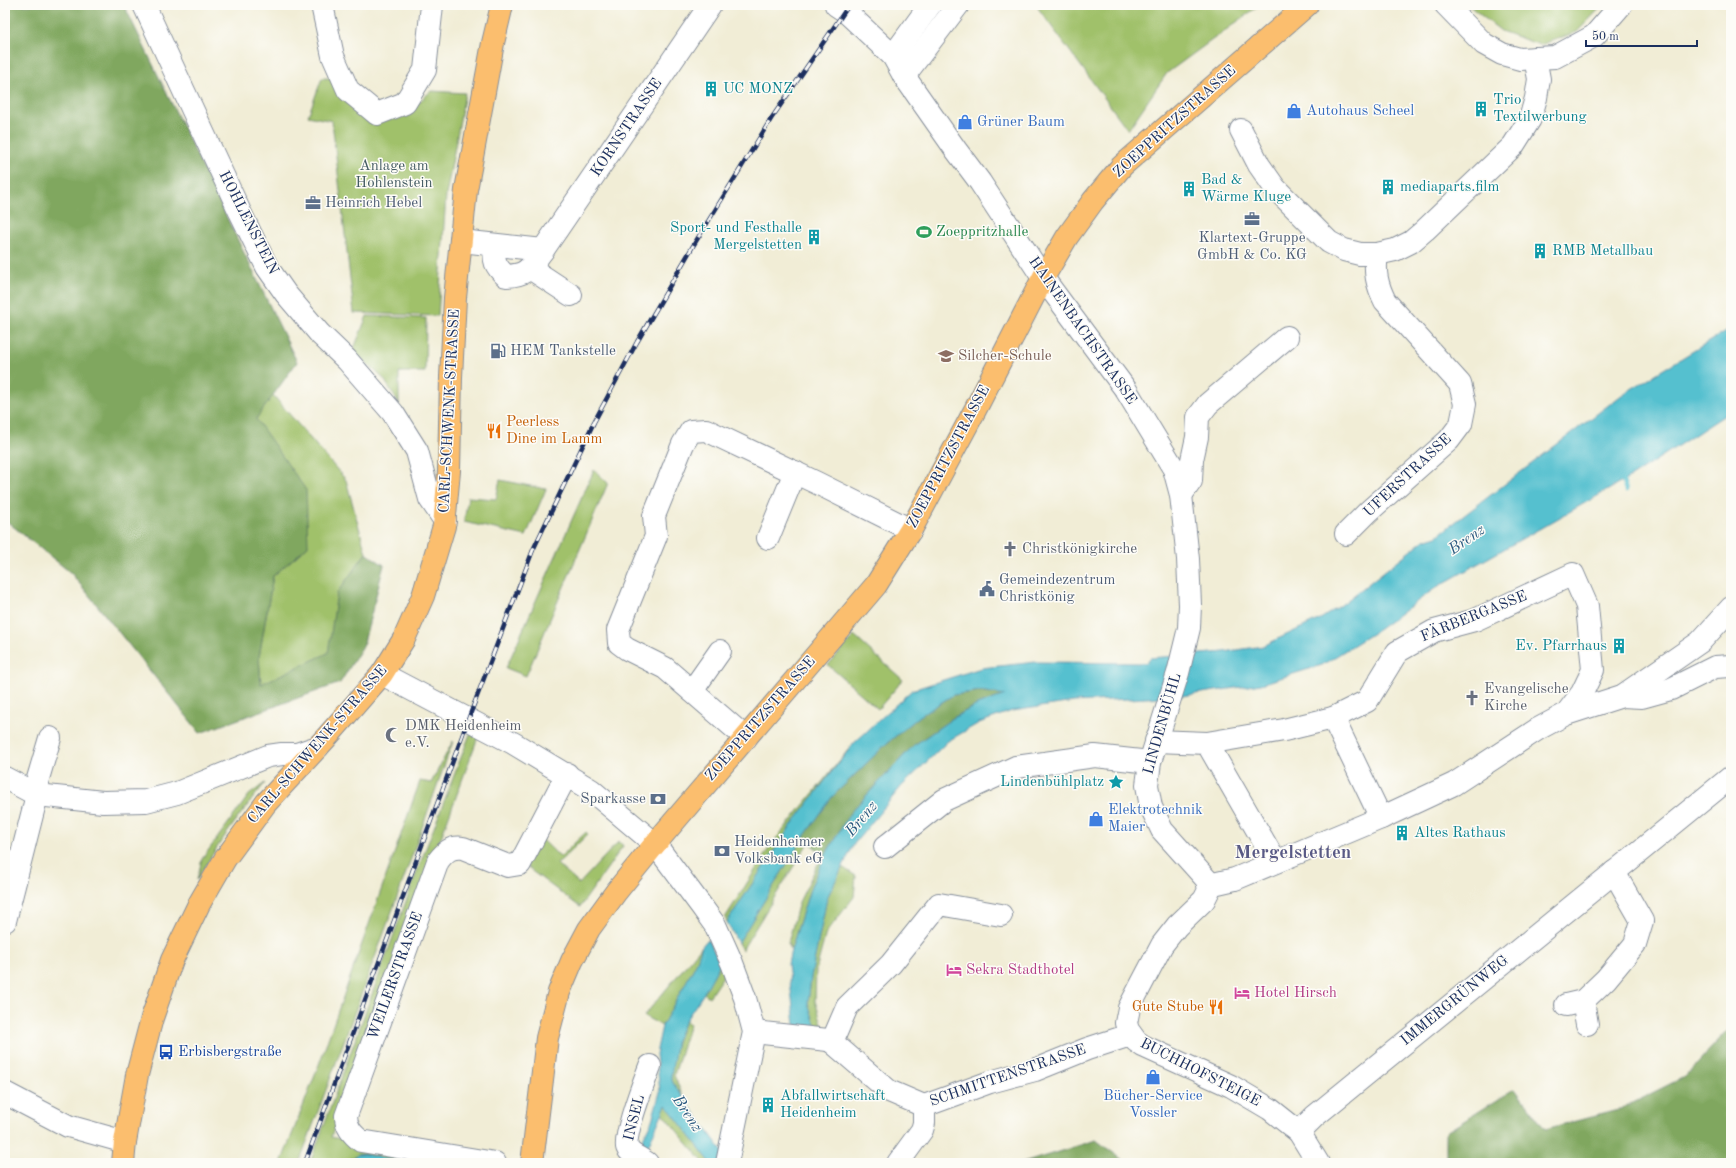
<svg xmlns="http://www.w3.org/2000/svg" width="1736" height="1168" font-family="'Old Standard TT',serif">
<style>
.green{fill:#a0c16a;stroke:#5e7864}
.forest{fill:#80a75e;stroke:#4e6b5e}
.water{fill:#54c0cf;stroke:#387896}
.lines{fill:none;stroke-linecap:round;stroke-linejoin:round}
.stream{stroke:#54c0cf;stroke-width:4.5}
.minor-casing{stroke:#868e9a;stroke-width:24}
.major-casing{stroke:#868e9a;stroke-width:24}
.minor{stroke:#fff;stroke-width:22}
.major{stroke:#fbbe6e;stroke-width:22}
.rail-casing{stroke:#1b2f5e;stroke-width:4.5}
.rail{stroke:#fdfcf7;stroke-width:3;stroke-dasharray:9;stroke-linecap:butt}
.labels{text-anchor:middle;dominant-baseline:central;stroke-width:3;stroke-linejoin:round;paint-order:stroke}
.culture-label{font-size:15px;fill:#0d838f;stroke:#fdfcf7;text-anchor:start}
.shop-label{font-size:15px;fill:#366cbe;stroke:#fdfcf7;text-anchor:start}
.street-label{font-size:15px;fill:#1b2f5e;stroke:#fdfcf7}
.park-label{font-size:15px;fill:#435b62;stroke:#fdfcf7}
.service-label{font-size:15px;fill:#4e5e75;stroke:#fdfcf7;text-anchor:start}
.leisure-label{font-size:15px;fill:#27864d;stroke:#fdfcf7;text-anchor:start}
.education-label{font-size:15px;fill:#785e54;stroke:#fdfcf7;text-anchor:start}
.food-label{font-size:15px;fill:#c56008;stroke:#fdfcf7;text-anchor:start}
.worship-label{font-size:15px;fill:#5b616d;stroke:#fdfcf7;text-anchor:start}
.hotel-label{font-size:15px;fill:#b23c85;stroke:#fdfcf7;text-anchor:start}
.transit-label{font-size:15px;fill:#164399;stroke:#fdfcf7;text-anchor:start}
.water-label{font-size:16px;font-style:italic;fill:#2c5a80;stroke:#fdfcf7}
.district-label{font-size:19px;font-weight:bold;fill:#595a85;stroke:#fdfcf7}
</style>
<rect width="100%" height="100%" fill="#fdfcf7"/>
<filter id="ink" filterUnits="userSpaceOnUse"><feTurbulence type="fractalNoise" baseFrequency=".025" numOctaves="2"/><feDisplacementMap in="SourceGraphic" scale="8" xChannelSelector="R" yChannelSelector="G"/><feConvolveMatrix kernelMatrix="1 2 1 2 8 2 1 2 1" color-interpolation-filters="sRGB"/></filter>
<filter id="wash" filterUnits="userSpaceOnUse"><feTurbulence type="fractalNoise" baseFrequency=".012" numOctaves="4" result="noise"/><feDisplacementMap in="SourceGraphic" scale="16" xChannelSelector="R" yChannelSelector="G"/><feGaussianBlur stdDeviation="0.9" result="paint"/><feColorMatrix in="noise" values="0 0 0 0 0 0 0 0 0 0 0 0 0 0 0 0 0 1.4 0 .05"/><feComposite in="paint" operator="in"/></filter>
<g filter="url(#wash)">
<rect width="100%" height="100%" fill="#f1edd6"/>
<g class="green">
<path d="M 1040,5 L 1260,5 L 1167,73 L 1128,130 L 1038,8 Z"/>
<path d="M 1468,5 L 1603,5 L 1577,32 L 1540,45 L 1501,31 Z"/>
<path d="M 322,78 L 333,78 L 343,97 L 370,123 L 406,114 L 431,91 L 465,93 L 446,195 L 438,316 L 354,313 L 332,121 L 308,116 Z"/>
<path d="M 367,316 L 426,318 L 425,372 L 399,372 L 399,404 L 384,379 L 353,351 Z"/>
<path d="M 273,395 L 346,480 L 366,553 L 337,593 L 329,653 L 261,685 L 259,657 L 273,576 L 308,546 L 256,419 Z"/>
<path d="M 594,470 L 608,483 L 526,676 L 506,668 Z"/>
<path d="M 500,480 L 546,489 L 526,536 L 464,522 L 468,497 L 496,499 Z"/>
<path d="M 854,636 L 903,680 L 878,709 L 828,665 Z"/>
<path d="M 470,734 L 478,737 L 331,1137 L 469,1163 L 407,1163 L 364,1154 L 350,1159 L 347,1163 L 310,1163 L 416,874 Z"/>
<path d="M 453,741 L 398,895 L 299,1163 L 281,1163 L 317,1070 L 420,781 L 431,783 Z"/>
<path d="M 853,744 L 790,827 L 727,922 L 725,918 L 771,845 Z"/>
<path d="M 265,783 C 240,814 217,845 197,880 L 202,859 L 249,795 Z"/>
<path d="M 586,832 L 588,834 L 557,864 L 579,884 L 619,841 L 623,846 L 580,907 L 525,866 L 542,839 L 560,857 Z"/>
<path d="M 803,838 L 808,843 L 742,950 L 738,943 Z"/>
<path d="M 823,854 L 826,854 L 811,886 L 791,950 L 788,943 L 799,902 Z"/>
<path d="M 842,867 L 856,876 L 854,897 L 826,933 L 816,970 L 815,1001 L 823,1027 L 816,1027 L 808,1003 L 811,977 L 827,898 Z"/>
<path d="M 702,946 L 696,964 L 662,1026 L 644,1016 Z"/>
<path d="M 720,964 L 724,975 L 709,997 L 704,993 Z"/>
<path d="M 685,1021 L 690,1024 L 674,1075 L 684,1099 C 680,1094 674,1087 672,1081 C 668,1067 679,1034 685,1021 Z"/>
<path d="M 666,1105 L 711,1163 L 704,1163 L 662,1113 Z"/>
</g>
<g class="forest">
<path d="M 5,5 L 124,5 L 297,362 L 256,419 L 306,490 L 308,546 L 273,576 L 259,657 L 261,684 L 328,653 L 337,593 L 366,553 L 384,565 L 363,646 L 340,683 L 200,733 L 71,573 L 5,520 Z"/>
<path d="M 980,691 L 1006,695 L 977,705 L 953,718 L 913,746 L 850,813 L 826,854 L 823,854 L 803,838 L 832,797 L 886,744 L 920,716 L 953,695 Z"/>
<path d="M 1731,1027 L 1731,1163 L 1446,1163 L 1446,1132 L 1515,1089 L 1545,1129 L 1618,1110 L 1684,1077 Z"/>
<path d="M 1096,1140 L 1127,1163 L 1023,1163 Z"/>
</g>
<g class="water">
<path d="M 1731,328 L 1731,411 L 1629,478 L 1437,587 L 1379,629 L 1322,665 L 1261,684 L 1182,696 L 1074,702 L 1012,711 L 979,723 L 948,741 L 901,787 L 854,844 L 827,898 L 811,977 L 808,1003 L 816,1027 L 795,1025 L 788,964 L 791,950 L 811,886 L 826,854 L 850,813 L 913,746 L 953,718 L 977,705 L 1005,695 L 980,691 L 953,695 L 920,716 L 886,744 L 832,797 L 803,838 L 738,943 L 727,922 L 790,827 L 853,744 L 912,690 L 981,668 L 1036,662 L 1146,663 L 1150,658 L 1224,652 L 1263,646 L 1322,618 L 1340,606 L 1424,540 L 1437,536 L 1623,394 Z"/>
<path d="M 708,939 L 720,964 L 704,993 L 685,1021 L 677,1038 L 671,1076 L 673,1083 L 723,1152 L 719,1163 L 711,1163 L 666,1105 L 644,1155 L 637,1151 L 652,1120 L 660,1092 L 656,1054 L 662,1026 L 696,964 L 702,946 Z"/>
<path d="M 364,1154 L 407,1163 L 377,1163 L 364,1160 L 355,1163 L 347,1163 L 357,1155 Z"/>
</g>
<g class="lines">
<path class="stream" d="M 1621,476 L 1626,490"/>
</g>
</g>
<g filter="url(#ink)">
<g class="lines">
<defs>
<g id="minor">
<path d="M 144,5 L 240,212 L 267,267 L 286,294 L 320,334 L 347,360 L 393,413 L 417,451 L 430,499 L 445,521"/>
<path d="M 322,5 L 333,56 L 348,90 L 377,114 L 405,103 L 425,70 L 432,5"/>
<path d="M 836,5 L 845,11 L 893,56 L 904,76 L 956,150 L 980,182 L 1043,278 L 1126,390 L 1174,469 L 1181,495 L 1188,559 L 1190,605 L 1189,628 L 1178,673 L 1150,762 L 1147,785 L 1151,807 L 1162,830 L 1207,880 L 1209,890 L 1204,900 L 1177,926 L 1162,945 L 1129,1008 L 1126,1023 L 1128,1030 L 1136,1041 L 1143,1046 L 1231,1086 L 1270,1109 L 1299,1132 L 1318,1163"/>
<path d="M 1446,5 L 1484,44 L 1502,54 L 1520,59 L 1555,57 L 1594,36 L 1621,5"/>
<path d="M 893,56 L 930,5"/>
<path d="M 904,76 L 958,5"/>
<path d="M 1241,130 L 1259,165 L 1275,188 L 1329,242 L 1344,250 L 1360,254 L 1377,254 L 1395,250 L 1411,242 L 1425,230 L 1513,146 L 1530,119 L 1536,98 L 1539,79 L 1535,58"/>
<path d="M 461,241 L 543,250 L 710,5"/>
<path d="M 495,246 C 493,261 495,266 506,276 C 529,275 530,267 543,250"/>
<path d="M 530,268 L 571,295"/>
<path d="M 1181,495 L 1191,481 L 1192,460 L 1197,437 L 1198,417 L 1208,404 L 1287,337"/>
<path d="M 1346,534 L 1369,511 L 1449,440 L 1461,424 L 1465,404 L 1460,384 L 1385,301 C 1377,285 1374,272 1377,254"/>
<path d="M 768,538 L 795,472"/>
<path d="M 382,674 L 513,743 L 591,790 L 655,844 L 702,907 L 715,925 L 732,963 L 745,998 L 754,1032 L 727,1163"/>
<path d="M 692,691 L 720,651"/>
<path d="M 1622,696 L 1642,697 L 1671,689 L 1715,667 L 1731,666"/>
<path d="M 1333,718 L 1381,818"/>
<path d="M 746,738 L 665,668 L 627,649 L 619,643 L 618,630 L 656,536 L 654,516 L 683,444 L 691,431 L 706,430 L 817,483 L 911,530"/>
<path d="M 1156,741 L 1207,743 L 1284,730 L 1333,718 L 1367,701 L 1397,652 L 1434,631 L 1475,620 L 1573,574 L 1587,606 L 1593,670 L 1582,693 L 1566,714"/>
<path d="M 1207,743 L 1275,861"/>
<path d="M 5,778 L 37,795 L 103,802 L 146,801 L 177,793 L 268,756 L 282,754 L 297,754 L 318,747"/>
<path d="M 885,847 L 944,800 L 1016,767 L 1095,756 L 1150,762"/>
<path d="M 1209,885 L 1235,879 L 1381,818 L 1454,784 L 1538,729 L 1566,714 L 1622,696 L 1700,642 L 1731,608"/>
<path d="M 5,921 L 37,795 L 37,782 L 50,738"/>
<path d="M 1583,1001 L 1587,1024"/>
<path d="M 1566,1005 L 1583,1001 L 1606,979 L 1635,944 L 1642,921 L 1614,872"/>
<path d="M 754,1032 L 828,1040 L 832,1042 L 889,1091 L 924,1106 L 990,1082 L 1035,1070 L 1087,1049 L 1130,1035"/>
<path d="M 832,1042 L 847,1007 L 891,964 L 939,904 L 1001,915"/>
<path d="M 5,1093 L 68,1126 L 125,1142"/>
<path d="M 1299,1132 L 1315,1116 L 1731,777"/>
<path d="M 495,1163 L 361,1141 C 352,1134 346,1127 346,1116 L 438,861 C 445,852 451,846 463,848 L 508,866 L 520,864 L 567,774"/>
<path d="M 647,1163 C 641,1158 630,1155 627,1147 C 623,1136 645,1079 650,1066"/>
<path d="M 898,1163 L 922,1130 L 924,1123 L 924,1106"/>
</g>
<g id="major">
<path d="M 123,1163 L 125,1142 L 137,1075 L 152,1018 L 172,960 L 199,904 L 225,859 L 266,803 L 326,738 L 382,674 L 404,639 L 423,596 L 444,526 L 449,471 L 451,377 L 455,298 L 466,190 L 493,43 L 502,5"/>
<path d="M 532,1163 L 547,1038 L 559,992 L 572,961 L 589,929 L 616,892 L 655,844 L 876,585 L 913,526 L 975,410 L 1043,278 L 1067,237 L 1093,201 L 1122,166 L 1307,5"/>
</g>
</defs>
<use href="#minor" class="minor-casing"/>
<use href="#major" class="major-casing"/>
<use href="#minor" class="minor"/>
<use href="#major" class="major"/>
<defs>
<path id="rail" d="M 305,1163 L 468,720 L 533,550 L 594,422 L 637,342 L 693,246 L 771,119 L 849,5"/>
</defs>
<use href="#rail" class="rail-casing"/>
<use href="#rail" class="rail"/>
</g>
</g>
<defs>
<symbol id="building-bare" viewBox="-9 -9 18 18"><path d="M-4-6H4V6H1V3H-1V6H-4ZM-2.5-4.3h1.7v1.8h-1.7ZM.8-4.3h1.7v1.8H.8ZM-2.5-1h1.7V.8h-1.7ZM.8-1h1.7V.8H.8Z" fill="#0f9aa8" stroke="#fdfcf7" stroke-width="2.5" paint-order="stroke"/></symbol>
<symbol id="shop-bare" viewBox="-9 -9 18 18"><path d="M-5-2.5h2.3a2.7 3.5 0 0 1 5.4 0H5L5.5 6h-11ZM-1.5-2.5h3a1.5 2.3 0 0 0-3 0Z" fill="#3f7fe0" stroke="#fdfcf7" stroke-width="2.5" paint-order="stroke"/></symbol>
<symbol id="office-bare" viewBox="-9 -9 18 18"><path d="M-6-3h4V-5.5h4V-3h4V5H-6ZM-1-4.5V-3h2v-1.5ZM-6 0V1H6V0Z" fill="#5c6f8a" stroke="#fdfcf7" stroke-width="2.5" paint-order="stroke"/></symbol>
<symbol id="stadium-bare" viewBox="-9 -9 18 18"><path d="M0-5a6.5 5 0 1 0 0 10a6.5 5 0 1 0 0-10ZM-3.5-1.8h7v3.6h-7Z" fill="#2e9e5b" stroke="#fdfcf7" stroke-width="2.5" paint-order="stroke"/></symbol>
<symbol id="fuel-bare" viewBox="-9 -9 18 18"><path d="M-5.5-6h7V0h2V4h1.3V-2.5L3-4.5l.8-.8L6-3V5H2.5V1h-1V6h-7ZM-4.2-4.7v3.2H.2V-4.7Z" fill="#5c6f8a" stroke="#fdfcf7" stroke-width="2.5" paint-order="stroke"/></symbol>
<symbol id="school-bare" viewBox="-9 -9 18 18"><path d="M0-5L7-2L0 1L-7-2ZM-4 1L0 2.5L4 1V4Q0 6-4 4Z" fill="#8d6e63" stroke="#fdfcf7" stroke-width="2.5" paint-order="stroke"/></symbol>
<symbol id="restaurant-bare" viewBox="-9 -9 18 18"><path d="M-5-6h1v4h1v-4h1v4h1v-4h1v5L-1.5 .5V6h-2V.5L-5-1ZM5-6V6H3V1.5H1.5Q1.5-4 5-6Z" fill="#e8710a" stroke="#fdfcf7" stroke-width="2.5" paint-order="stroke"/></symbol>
<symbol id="church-bare" viewBox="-9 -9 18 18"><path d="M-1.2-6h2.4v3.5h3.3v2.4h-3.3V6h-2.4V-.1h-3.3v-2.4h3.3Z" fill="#6b7280" stroke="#fdfcf7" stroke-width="2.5" paint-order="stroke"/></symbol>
<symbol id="civic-bare" viewBox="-9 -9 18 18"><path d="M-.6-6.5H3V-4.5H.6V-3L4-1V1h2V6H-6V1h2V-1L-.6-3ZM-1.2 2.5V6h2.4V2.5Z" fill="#5c6f8a" stroke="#fdfcf7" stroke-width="2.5" paint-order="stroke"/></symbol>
<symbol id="mosque-bare" viewBox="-9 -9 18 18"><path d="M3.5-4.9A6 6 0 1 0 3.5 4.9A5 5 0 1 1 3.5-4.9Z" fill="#6b7280" stroke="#fdfcf7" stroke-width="2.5" paint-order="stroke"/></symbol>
<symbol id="sight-bare" viewBox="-9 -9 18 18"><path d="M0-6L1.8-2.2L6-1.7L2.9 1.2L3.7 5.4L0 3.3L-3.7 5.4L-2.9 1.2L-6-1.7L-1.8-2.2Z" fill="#0f9aa8" stroke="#fdfcf7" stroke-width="2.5" paint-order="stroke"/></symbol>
<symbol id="bank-bare" viewBox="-9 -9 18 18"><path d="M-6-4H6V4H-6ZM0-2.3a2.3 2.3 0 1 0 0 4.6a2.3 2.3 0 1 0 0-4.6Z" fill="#5c6f8a" stroke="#fdfcf7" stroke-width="2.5" paint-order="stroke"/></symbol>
<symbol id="hotel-bare" viewBox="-9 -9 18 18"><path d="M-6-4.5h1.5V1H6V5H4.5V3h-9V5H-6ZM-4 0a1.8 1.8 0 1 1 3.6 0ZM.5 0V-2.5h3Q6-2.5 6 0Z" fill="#d1479c" stroke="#fdfcf7" stroke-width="2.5" paint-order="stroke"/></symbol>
<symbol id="bus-bare" viewBox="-9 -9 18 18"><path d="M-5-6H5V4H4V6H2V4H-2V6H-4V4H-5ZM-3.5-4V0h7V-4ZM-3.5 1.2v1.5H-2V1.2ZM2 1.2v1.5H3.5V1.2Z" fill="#1a4fb4" stroke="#fdfcf7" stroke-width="2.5" paint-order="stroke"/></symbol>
</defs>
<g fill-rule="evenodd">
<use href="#building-bare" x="700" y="78" width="22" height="22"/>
<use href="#building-bare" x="1470" y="98" width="22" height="22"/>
<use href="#shop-bare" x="1283" y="100" width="22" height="22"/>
<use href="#shop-bare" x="954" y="111" width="22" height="22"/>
<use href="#building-bare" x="1377" y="176" width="22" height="22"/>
<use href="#building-bare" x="1178" y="178" width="22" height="22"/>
<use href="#office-bare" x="302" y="192" width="22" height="22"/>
<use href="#office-bare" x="1241" y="208" width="22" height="22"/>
<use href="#stadium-bare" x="913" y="221" width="22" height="22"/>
<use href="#building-bare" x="803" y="226" width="22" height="22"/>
<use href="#building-bare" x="1529" y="240" width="22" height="22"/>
<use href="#fuel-bare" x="487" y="340" width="22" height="22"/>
<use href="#school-bare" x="935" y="345" width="22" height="22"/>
<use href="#restaurant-bare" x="483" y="420" width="22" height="22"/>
<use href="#church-bare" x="999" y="538" width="22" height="22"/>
<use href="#civic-bare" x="976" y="578" width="22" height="22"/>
<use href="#building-bare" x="1608" y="635" width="22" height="22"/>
<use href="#church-bare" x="1461" y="687" width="22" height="22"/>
<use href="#mosque-bare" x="382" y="724" width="22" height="22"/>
<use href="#sight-bare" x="1105" y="771" width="22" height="22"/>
<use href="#bank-bare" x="647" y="788" width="22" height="22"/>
<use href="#shop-bare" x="1085" y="808" width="22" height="22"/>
<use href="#building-bare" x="1391" y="822" width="22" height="22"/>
<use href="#bank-bare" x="711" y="840" width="22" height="22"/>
<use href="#hotel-bare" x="943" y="959" width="22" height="22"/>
<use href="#hotel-bare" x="1231" y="982" width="22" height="22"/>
<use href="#restaurant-bare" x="1205" y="996" width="22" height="22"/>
<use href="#bus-bare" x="155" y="1041" width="22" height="22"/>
<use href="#shop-bare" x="1142" y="1066" width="22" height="22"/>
<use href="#building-bare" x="757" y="1094" width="22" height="22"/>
</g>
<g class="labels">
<g class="culture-label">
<text x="723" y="89">UC MONZ</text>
<text x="1493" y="100">Trio<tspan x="1493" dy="17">Textilwerbung</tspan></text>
<text x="1201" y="180">Bad &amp;<tspan x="1201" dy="17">Wärme Kluge</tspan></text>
<text x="1400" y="187">mediaparts.film</text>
<text x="802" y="228" text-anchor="end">Sport- und Festhalle<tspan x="802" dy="17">Mergelstetten</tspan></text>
<text x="1552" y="251">RMB Metallbau</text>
<text x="1607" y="646" text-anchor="end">Ev. Pfarrhaus</text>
<text x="1104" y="782" text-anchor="end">Lindenbühlplatz</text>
<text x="1414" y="833">Altes Rathaus</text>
<text x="780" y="1096">Abfallwirtschaft<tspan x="780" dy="17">Heidenheim</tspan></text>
</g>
<g class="shop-label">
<text x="1306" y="111">Autohaus Scheel</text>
<text x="977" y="122">Grüner Baum</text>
<text x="1108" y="810">Elektrotechnik<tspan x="1108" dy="17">Maier</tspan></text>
<text x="1153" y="1096" text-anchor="middle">Bücher-Service<tspan x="1153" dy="17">Vossler</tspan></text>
</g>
<g class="street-label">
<text transform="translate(1175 122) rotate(-42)">ZOEPPRITZSTRASSE</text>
<text transform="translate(627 128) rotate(-56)">KORNSTRASSE</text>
<text transform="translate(248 223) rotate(63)">HOHLENSTEIN</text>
<text transform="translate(1082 331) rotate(55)">HAINENBACHSTRASSE</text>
<text transform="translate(450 411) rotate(-87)">CARL-SCHWENK-STRASSE</text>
<text transform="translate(949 457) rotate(-62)">ZOEPPRITZSTRASSE</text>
<text transform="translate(1408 476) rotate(-43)">UFERSTRASSE</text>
<text transform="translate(1474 617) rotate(-22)">FÄRBERGASSE</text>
<text transform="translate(761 719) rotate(-49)">ZOEPPRITZSTRASSE</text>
<text transform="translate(1163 724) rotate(-74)">LINDENBÜHL</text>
<text transform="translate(318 745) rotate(-49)">CARL-SCHWENK-STRASSE</text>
<text transform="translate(396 976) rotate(-70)">WEILERSTRASSE</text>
<text transform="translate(1455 1001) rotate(-39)">IMMERGRÜNWEG</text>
<text transform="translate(1200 1073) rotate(27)">BUCHHOFSTEIGE</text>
<text transform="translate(1008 1076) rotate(-19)">SCHMITTENSTRASSE</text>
<text transform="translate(635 1118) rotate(-76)">INSEL</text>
</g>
<g class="park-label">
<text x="394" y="166">Anlage am<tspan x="394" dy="17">Hohlenstein</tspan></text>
</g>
<g class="service-label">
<text x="325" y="203">Heinrich Hebel</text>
<text x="1252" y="238" text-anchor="middle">Klartext-Gruppe<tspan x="1252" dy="17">GmbH &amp; Co. KG</tspan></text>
<text x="510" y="351">HEM Tankstelle</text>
<text x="999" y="580">Gemeindezentrum<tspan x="999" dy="17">Christkönig</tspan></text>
<text x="646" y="799" text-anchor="end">Sparkasse</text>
<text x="734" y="842">Heidenheimer<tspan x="734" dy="17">Volksbank eG</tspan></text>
</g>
<g class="leisure-label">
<text x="936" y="232">Zoeppritzhalle</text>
</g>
<g class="education-label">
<text x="958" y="356">Silcher-Schule</text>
</g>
<g class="food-label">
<text x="506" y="422">Peerless<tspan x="506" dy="17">Dine im Lamm</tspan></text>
<text x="1204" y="1007" text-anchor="end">Gute Stube</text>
</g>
<g class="worship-label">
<text x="1022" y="549">Christkönigkirche</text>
<text x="1484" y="689">Evangelische<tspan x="1484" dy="17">Kirche</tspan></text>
<text x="405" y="726">DMK Heidenheim<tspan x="405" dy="17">e.V.</tspan></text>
</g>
<g class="hotel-label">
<text x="966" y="970">Sekra Stadthotel</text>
<text x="1254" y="993">Hotel Hirsch</text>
</g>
<g class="transit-label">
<text x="178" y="1052">Erbisbergstraße</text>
</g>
<g class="water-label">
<text transform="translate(1467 540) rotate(-35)">Brenz</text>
<text transform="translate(862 819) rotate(-50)">Brenz</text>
<text transform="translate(687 1114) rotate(56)">Brenz</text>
</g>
<g class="district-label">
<text x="1293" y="853">Mergelstetten</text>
</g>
</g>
<rect width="1736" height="1168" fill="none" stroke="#fdfcf7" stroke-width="20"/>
<path d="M1586 40v6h111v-6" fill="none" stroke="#1b2f5e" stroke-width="2"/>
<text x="1592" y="40" font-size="12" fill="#1b2f5e" stroke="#fdfcf7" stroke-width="3" paint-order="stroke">50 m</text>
</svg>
